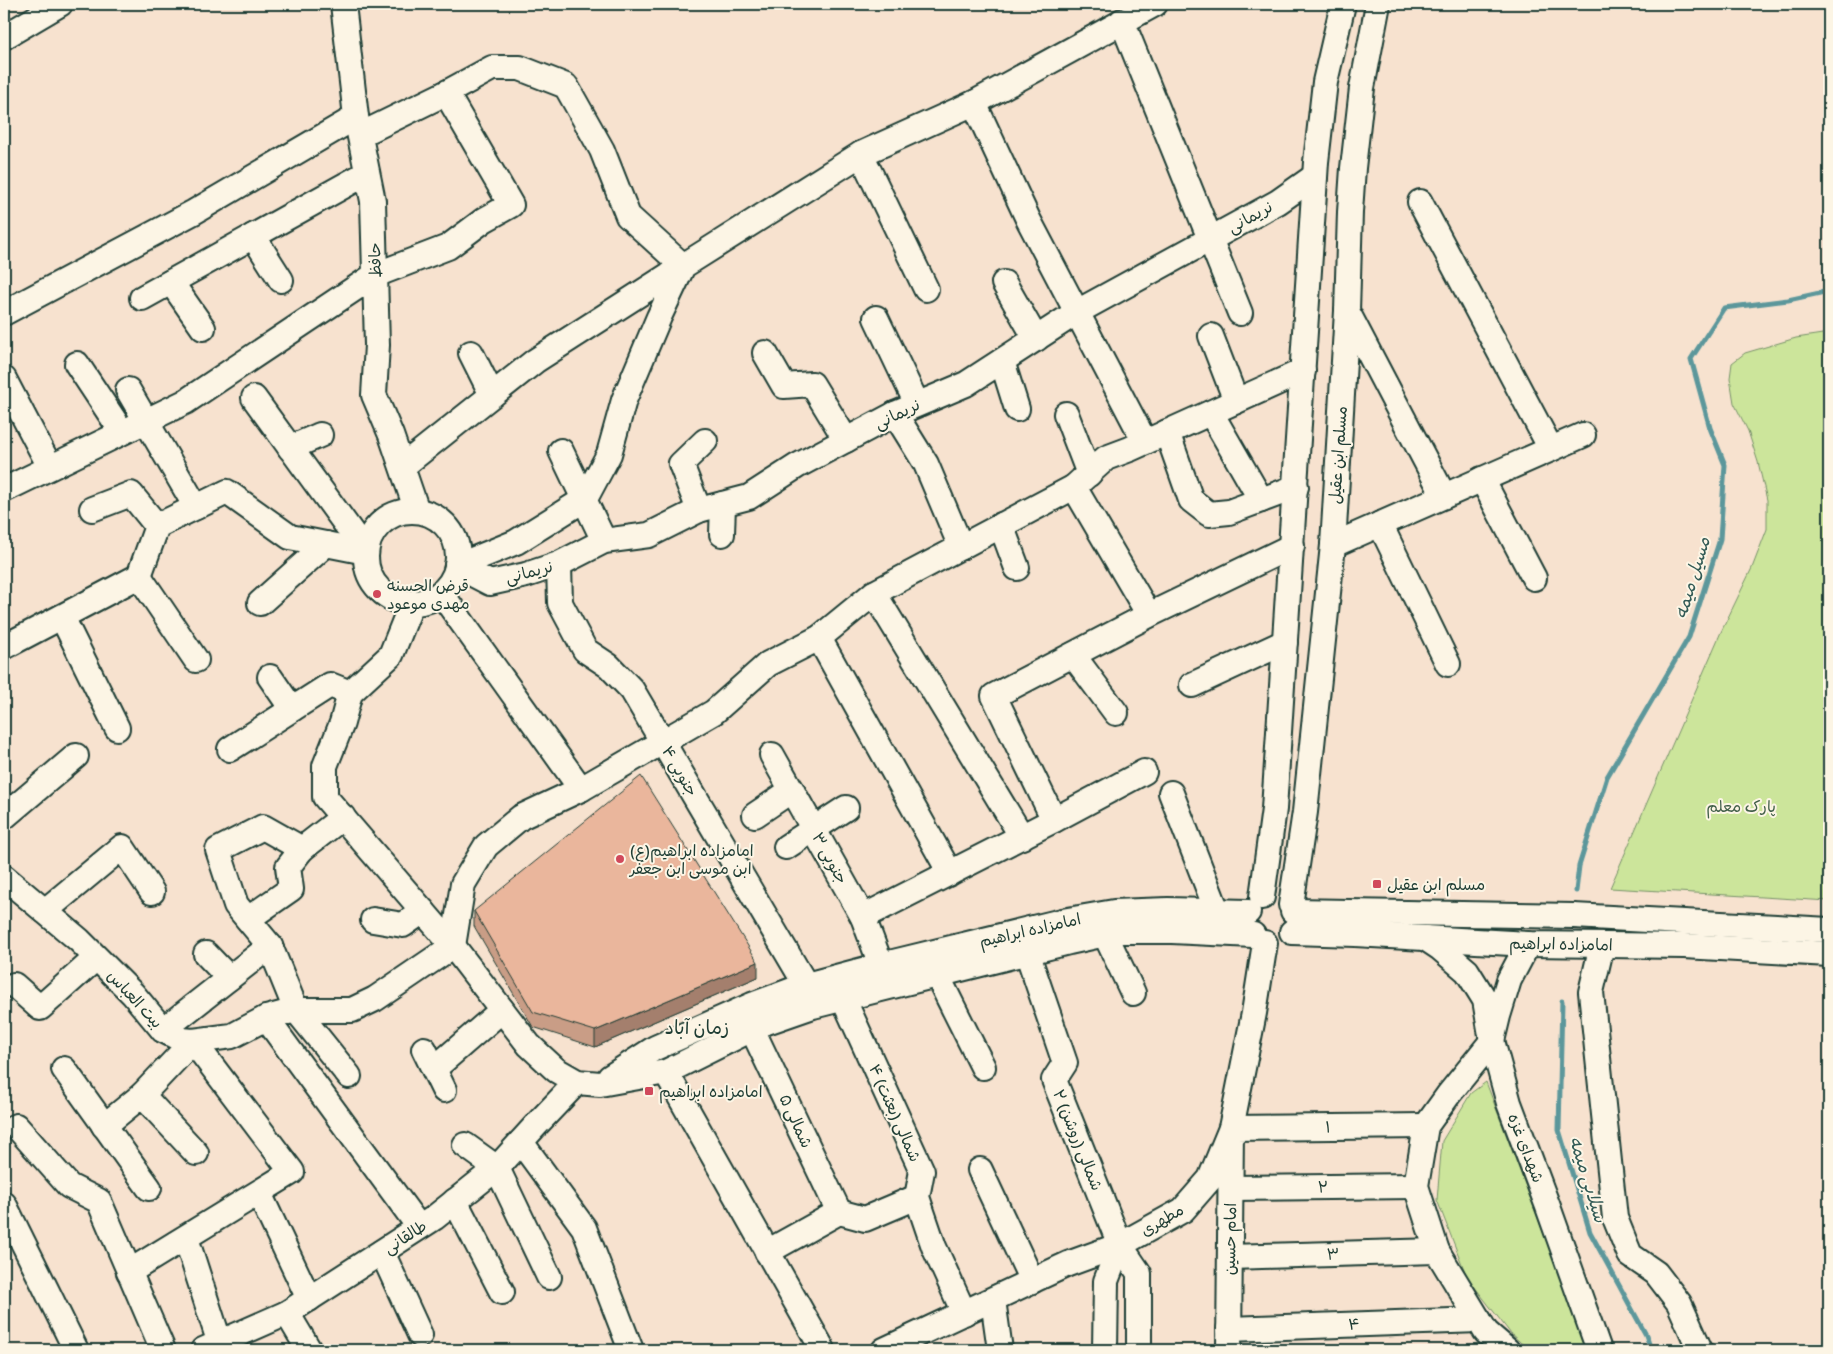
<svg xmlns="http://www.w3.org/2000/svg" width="1833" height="1354" font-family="Itim,'Playpen Sans Arabic',sans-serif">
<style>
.green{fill:#cce59b;stroke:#769168}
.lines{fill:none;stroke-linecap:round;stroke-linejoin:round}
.stream{stroke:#5b979b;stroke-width:5}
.minor-casing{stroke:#1f3d34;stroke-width:28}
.minor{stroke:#fcf5e5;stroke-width:24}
.wall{fill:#c99d86;stroke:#1f3d34}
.shaded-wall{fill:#a47f6d;stroke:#1f3d34}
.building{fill:#eab69c;stroke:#1f3d34}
.poi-dot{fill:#d1495b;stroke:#fcf5e5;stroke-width:2}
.labels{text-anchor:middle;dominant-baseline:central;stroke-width:4;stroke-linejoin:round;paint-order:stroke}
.street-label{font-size:16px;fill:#1f3d34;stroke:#fcf5e5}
.poi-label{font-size:16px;fill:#1f3d34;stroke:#fcf5e5;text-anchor:start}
.park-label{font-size:16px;fill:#425f49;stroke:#fcf5e5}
.water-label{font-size:18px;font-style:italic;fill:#335b56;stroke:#fcf5e5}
.quarter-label{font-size:19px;fill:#1f3d34;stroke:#fcf5e5}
</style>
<rect width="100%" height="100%" fill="#f7e2cf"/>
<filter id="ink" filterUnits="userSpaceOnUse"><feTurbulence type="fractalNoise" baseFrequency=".02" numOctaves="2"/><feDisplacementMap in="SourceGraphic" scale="10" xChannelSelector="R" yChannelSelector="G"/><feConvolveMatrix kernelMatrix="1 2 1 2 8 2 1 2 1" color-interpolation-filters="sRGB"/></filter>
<g filter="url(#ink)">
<g class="green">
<path d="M 1829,333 L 1829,901 L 1610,888 L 1721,632 L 1752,568 L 1767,529 L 1767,500 L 1758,462 L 1748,431 L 1734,403 L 1730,378 L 1732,363 L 1745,353 L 1796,338 Z"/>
<path d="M 1486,1082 L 1588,1350 L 1529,1350 L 1511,1334 L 1467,1277 L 1437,1200 L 1442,1141 L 1471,1093 Z"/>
</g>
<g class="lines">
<g class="stream">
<path d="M 1576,891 L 1579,866 L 1607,777 L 1689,637 L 1720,539 L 1725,465 L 1710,428 L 1691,359 L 1724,308 L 1788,300 L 1829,291"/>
<path d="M 1562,1001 L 1559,1130 L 1590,1232 L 1646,1335 L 1651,1350"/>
</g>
<defs>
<g id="minor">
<path d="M 343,4 L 356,117 L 373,201 L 377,345 L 374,395 L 391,435 L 417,511"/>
<path d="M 1122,21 L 1240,313"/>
<path d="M 4,37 L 60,4"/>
<path d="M 974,103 L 1028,219 L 1145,442"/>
<path d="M 360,135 L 446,93 L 492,68 L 520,68 L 566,86 L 602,150 L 628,216 L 683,266 L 535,361 L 403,466"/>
<path d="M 861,154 L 926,289"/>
<path d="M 1420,202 L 1551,449"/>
<path d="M 253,236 L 281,280"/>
<path d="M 171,282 L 203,328"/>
<path d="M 1004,283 L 1036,339"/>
<path d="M 142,298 L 367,173"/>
<path d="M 1347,311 L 1444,496"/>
<path d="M 4,313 L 194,212 L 356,117"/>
<path d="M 876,318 L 917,404"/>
<path d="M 1211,336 L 1236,401"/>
<path d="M 471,353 L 492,395"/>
<path d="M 765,353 L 784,386 L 812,384 L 846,440"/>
<path d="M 1002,361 L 1017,409"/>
<path d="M 77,364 L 122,432"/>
<path d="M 4,379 L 50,467"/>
<path d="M 128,390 L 196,507"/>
<path d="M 254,398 L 366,552"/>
<path d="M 1211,413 L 1261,500"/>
<path d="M 895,414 L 926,464 L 961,547"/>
<path d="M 1066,414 L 1089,474"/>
<path d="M 1167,432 L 1191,500 L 1209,514 L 1229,512 L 1296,487"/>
<path d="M 290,448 L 320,435"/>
<path d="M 561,451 L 604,541"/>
<path d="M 1482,479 L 1534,578"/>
<path d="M 4,490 L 185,402 L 375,275 L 448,247 L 484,220 L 511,205 L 446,93"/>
<path d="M 92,509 L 131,494 L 157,526"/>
<path d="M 699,510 L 681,464 L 705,441"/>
<circle cx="412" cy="557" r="46"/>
<path d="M 1380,524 L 1448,664"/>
<path d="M 1001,525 L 1017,568"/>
<path d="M 722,534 L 723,504"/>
<path d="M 1333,545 L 1583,435"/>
<path d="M 559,564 L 560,603 L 585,650 L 609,666 L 632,690 L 806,985"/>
<path d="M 457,566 L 490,583 L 526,575 L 559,564 L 604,541 L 649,535 L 699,510 L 749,497 L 797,466 L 895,414 L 966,384 L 1077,312 L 1278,202 L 1315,176"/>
<path d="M 457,566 L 516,542 L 585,499 L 609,454 L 624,400 L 659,317 L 683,266 L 861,154 L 974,103 L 1155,4"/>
<path d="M 139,576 L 196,660"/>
<path d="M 441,593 L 581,789"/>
<path d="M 874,593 L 1022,837"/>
<path d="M 260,603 L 326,544"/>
<path d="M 412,603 L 391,655 L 350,693 L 342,723 L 325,766 L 325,797 L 453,946 L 529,1045 L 556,1070 L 577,1082 L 600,1084 L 666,1072 L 764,1023 L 813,1006 L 1069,942 L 1119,931 L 1172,931 L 1253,935"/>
<path d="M 1149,615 L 1074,487 L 1106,458 L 1130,449 L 1303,371"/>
<path d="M 62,617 L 117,728"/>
<path d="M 819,638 L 950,873"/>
<path d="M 4,647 L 139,576 L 157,526 L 227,492 L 290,537 L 366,552"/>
<path d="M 1073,655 L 1116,713"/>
<path d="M 270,677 L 292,709"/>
<path d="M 1192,685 L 1285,642"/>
<path d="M 230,749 L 330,685 L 350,693"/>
<path d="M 772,755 L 863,917 L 881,965"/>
<path d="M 1171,793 L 1217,911"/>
<path d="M 755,815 L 792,790"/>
<path d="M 4,817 L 76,756"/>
<path d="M 1054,820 L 994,696 L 1149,615 L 1292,546"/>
<path d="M 786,847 L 846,808"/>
<path d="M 4,877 L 79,940 L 133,994 L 163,1030 L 182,1040 L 193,1041 L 232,1036 L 266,1018 L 296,1010 L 352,1010 L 375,999 L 453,946"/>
<path d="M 1262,897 L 1274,809 L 1316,162 L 1325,82 L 1343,4"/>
<path d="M 1291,905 L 1305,812 L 1333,545 L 1347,311 L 1350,212 L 1353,168 L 1362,88 L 1378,4"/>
<path d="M 45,911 L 122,847 L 152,892"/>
<path d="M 1293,911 L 1574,916 L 1829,930"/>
<path d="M 863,917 L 1054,820 L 1144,772"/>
<path d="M 248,919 L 291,889 L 288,867 L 302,849"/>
<path d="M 373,920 L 403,925 L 423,911"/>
<path d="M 1292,932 L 1355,934 L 1528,944 L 1684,946 L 1829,954"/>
<path d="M 1105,934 L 1133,993"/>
<path d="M 1425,938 L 1440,948 L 1467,971 L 1485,1000 L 1492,1041 L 1509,1103 L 1547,1204 L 1599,1350"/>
<path d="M 1602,945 L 1591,992 L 1615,1218 L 1630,1255 L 1656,1273 L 1679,1303 L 1700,1350"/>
<path d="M 270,946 L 296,1010 L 349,1076"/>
<path d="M 453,946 L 463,884 L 486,846 L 521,817 L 581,789 L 714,712 L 768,664 L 819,638 L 874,593 L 1074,487"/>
<path d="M 1027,952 L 1065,1063 L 1054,1080 L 1120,1245 L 1139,1273 L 1139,1350"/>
<path d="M 206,954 L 229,978"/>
<path d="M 937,975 L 983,1067"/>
<path d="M 14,985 L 40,1008 L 96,958"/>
<path d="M 843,998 L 922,1171 L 917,1197 L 934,1247 L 964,1313"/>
<path d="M 266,1018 L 419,1227"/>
<path d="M 752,1029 L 839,1212"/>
<path d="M 163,1030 L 270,946 L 236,905 L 218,850 L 263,827 L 302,849 L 343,817"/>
<path d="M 424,1049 L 444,1090"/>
<path d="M 64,1069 L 149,1188"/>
<path d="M 434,1069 L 502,1010"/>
<path d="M 666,1072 L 823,1350"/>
<path d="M 610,1077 L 655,1048 L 752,1005 L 806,985 L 881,965 L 1062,921 L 1114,912 L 1168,910 L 1248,912"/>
<path d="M 142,1095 L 196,1153"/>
<path d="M 16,1126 L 69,1186 L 99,1201 L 163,1350"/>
<path d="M 104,1126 L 142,1095 L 193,1041 L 292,1172 L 129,1272"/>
<path d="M 521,1142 L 584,1228 L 631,1350"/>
<path d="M 465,1145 L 497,1168 L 549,1277"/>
<path d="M 980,1170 L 1032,1281"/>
<path d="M 1231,1188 L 1416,1186"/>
<path d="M 259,1193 L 309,1299"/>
<path d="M 455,1201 L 502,1292"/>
<path d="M 4,1204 L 76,1350"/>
<path d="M 186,1238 L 222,1350"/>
<path d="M 382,1252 L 420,1335"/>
<path d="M 767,1252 L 839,1212 L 865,1219 L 917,1197"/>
<path d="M 1230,1257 L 1437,1251"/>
<path d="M 993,1300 L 1000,1350"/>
<path d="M 287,1313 L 309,1350"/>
<path d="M 1229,1329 L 1479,1320"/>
<path d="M 203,1350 L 287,1313 L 434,1218 L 497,1168 L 537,1124 L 577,1082"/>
<path d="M 884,1350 L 1068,1264 L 1120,1245 L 1183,1210 L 1210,1179 L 1231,1128 L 1254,1013 L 1265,943"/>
<path d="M 1105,1350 L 1106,1281 L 1120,1245"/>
<path d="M 1229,1350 L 1231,1128 L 1426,1126"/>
<path d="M 1507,1350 L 1486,1332 L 1437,1251 L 1416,1186 L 1426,1126 L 1449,1094 L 1492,1041 L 1498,1016 L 1509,980 L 1528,944"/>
</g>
</defs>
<use href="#minor" class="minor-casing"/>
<use href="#minor" class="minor"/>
</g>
<path class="wall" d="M 474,911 L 758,977 L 595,1047 L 533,1027 L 474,926 Z"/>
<path class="shaded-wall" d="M 758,962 L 758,977 L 595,1047 L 595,1031 Z"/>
<path class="building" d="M 641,776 L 758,962 L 595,1031 L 533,1012 L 474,911 Z"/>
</g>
<g class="poi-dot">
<circle cx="377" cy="594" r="5"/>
<circle cx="620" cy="859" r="5"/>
<rect x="1372" y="879" width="10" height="10" rx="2.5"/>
<rect x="644" y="1086" width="10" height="10" rx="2.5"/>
</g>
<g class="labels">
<g class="street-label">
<text transform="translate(1250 217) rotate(-29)">نریمانی</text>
<text transform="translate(375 260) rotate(-92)">حافظ</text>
<text transform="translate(897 414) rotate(-26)">نریمانی</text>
<text transform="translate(1338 455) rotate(-86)">مسلم ابن عقیل</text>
<text transform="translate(529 572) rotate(-15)">نریمانی</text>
<text transform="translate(680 771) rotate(60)">۴ جنوبی</text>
<text transform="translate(830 858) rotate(61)">۳ جنوبی</text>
<text transform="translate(1030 930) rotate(-13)">امامزاده ابراهیم</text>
<text transform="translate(1561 944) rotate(1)">امامزاده ابراهیم</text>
<text transform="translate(135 999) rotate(47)">بیت العباس</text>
<text transform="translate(895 1113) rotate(66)">۴ شمالی (بعثت)</text>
<text transform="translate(796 1121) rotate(65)">۵ شمالی</text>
<text transform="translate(1328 1127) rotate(-1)">۱</text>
<text transform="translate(1078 1140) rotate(68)">۲ شمالی (روشن)</text>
<text transform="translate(1526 1148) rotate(69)">شهدای غزه</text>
<text transform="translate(1323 1187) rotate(-1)">۲</text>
<text transform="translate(1162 1220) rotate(-31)">مطهری</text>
<text transform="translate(405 1237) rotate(-33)">طالقانی</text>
<text transform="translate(1230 1239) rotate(-89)">امام حسین</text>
<text transform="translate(1333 1254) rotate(-2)">۳</text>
<text transform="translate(1354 1324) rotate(-2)">۴</text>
</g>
<g class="poi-label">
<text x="387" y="585">قرض الحسنه<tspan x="387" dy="18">مهدی موعود</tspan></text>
<text x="630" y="850">(ع)امامزاده ابراهیم<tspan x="630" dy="18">ابن موسی ابن جعفر</tspan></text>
<text x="1387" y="884">مسلم ابن عقیل</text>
<text x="659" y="1091">امامزاده ابراهیم</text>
</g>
<g class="park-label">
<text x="1741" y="806">پارک معلم</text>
</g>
<g class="water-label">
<text transform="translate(1692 578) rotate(-73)">مسیل میمه</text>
<text transform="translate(1588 1179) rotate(73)">سیلابی میمه</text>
</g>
<g class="quarter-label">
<text x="697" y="1027">زمان آباد</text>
</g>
</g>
<rect width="1833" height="1354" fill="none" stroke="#fcf5e5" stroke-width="20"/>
<rect x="10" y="10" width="1813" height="1334" fill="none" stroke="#1f3d34" stroke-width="2" filter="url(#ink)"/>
</svg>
